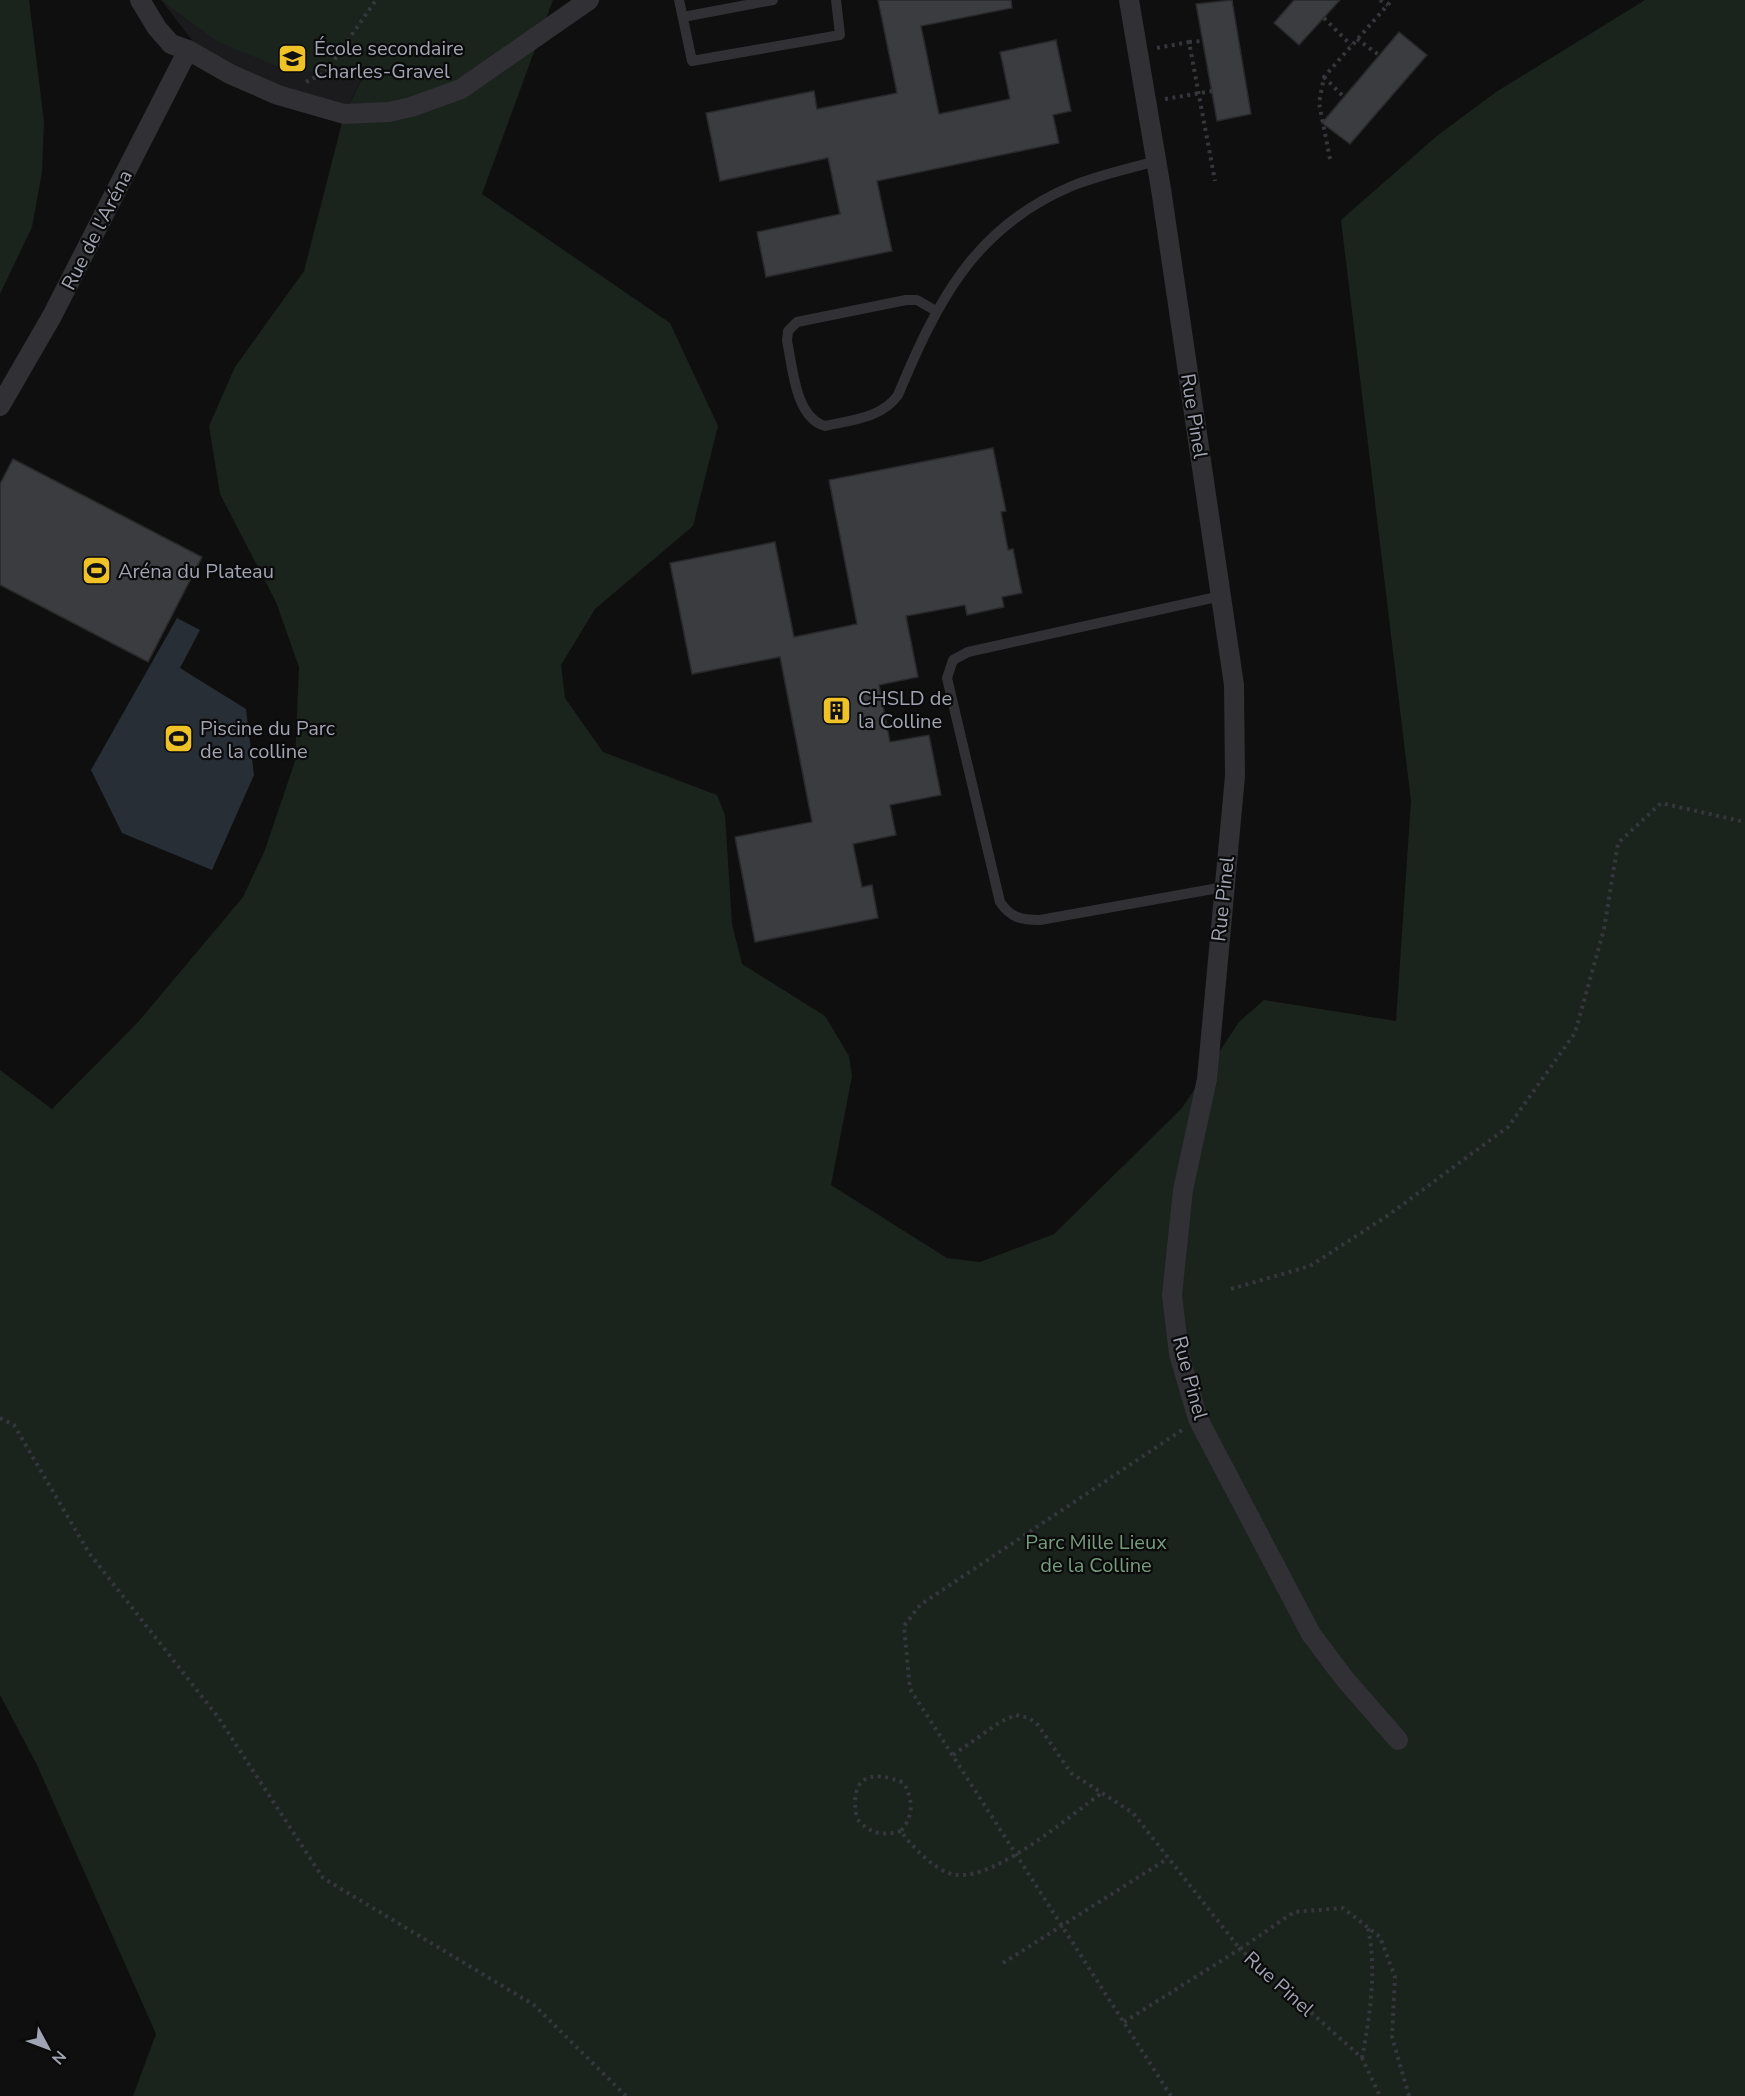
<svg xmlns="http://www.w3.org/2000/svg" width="1745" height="2096" font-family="'Nunito Sans',sans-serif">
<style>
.built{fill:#1b1b1d}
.green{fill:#1b231d}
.water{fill:#282e35}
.building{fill:#3b3c40;stroke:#29292c;stroke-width:1.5}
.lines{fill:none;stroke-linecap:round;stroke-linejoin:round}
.path{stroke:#36373c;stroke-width:4;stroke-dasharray:3 4.5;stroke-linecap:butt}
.service{stroke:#303035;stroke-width:10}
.minor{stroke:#303035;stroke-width:20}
.labels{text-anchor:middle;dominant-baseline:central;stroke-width:4.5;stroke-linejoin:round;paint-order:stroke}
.poi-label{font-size:20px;fill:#a0a3b1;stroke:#0a0a0b;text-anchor:start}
.street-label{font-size:20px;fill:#a0a3b1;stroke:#0a0a0b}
.park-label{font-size:20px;fill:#779c7d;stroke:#0a0a0b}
</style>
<rect width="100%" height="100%" fill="#0f0f10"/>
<path class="built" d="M 161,0 L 402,0 L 344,114 L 202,53 Z"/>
<g class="green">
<path d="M 0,0 L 29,0 L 44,122 L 42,172 L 32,227 L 0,294 Z"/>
<path d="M 161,0 L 553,0 L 482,194 L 670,323 L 718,426 L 693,526 L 595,609 L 561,665 L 565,698 L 603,752 L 717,795 L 725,815 L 732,924 L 742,964 L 825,1016 L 849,1056 L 852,1076 L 831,1185 L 947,1258 L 980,1262 L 1054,1234 L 1182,1108 L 1239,1022 L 1264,1000 L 1396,1021 L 1411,801 L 1341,220 L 1438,135 L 1496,92 L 1645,0 L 1745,0 L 1745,2096 L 133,2096 L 156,2034 L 37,1765 L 0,1695 L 0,1070 L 52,1109 L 139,1021 L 243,897 L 265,850 L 295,761 L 299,667 L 276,602 L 220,494 L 209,426 L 235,367 L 304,271 L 344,115 L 368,67 L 294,73 L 218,42 Z"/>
</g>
<path class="water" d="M 177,618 L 200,630 L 180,668 L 246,709 L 254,775 L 212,870 L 122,833 L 91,770 Z"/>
<g class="building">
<path d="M 878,0 L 1011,0 L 1012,8 L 921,26 L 939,114 L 1010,99 L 1000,52 L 1056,40 L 1071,111 L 1053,115 L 1059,143 L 877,181 L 892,251 L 766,277 L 757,232 L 840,214 L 828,158 L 720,181 L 706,113 L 814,91 L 817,109 L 897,93 Z"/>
<path d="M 1232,0 L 1251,114 L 1217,121 L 1196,4 Z"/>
<path d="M 1294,0 L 1340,0 L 1299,45 L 1274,23 Z"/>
<path d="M 1399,32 L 1427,55 L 1350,144 L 1322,123 Z"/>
<path d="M 993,448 L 1006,511 L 1001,512 L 1008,550 L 1013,549 L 1022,593 L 1002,597 L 1004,607 L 967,615 L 965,605 L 906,616 L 918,677 L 879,685 L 890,742 L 929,735 L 941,795 L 890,805 L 896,835 L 853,844 L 862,887 L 872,885 L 878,918 L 755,942 L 735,837 L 812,822 L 780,657 L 692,674 L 670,563 L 775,542 L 794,637 L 857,624 L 829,480 Z"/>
<path d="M 13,459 L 202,557 L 148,662 L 0,585 L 0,484 Z"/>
</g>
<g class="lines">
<g class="path">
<path d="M 1380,0 L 1388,5"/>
<path d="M 1324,18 L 1351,45"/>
<path d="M 1357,39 L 1379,55"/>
<path d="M 1189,42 L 1202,41"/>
<path d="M 1157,48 L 1189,42 L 1215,181"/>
<path d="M 1324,77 L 1344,97"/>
<path d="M 306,82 L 326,72 L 376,0"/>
<path d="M 1165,99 L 1212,91"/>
<path d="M 1330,159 L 1319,103 L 1324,77 L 1392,0"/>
<path d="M 1231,1289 L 1310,1266 L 1387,1216 L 1508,1127 L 1575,1033 L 1604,929 L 1618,843 L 1661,803 L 1745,822"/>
<path d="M 0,1418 L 14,1425 L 89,1553 L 218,1717 L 323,1878 L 534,2005 L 626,2096"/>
<path d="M 953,1755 L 1000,1722 L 1016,1715 L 1029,1718 L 1038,1725 L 1071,1773 L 1133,1813 L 1240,1949 L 1294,1912 L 1343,1908 L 1380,1937 L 1395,1977 L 1392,2037 L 1409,2096"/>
<path d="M 901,1831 C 882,1836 870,1834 857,1819 C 849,1778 868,1768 904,1783 C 913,1801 914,1815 901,1831 C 912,1847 937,1873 957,1875 C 997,1879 1071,1815 1103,1792"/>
<path d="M 1003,1963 L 1167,1859"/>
<path d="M 1124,2022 L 1240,1949 L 1362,2058 L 1380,2096"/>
<path d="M 1362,2058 C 1370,2016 1377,1970 1368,1928"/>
<path d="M 1171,2096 L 910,1689 L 904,1626 L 920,1605 L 1182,1430"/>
</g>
<g class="service">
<path d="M 679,0 L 692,61 L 840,35 L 836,0"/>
<path d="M 683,17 L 773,0"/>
<path d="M 936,311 L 917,300 L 906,300 L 797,322 L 788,331 L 787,341 C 793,368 795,417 825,426 C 851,420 882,418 898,395 C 937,302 974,227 1072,186 C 1099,175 1128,169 1156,161"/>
<path d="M 1221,596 L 968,652 L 953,660 L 947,678 L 1000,902 C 1011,918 1021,920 1040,920 L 1224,887"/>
</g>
<g class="minor">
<path d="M 140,0 L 157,28 L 171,44 L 188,50 L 230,74 L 278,95 L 344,114 L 389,112 L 411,107 L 461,89 L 589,0"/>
<path d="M 1129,0 L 1161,189 L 1234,685 L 1235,776 L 1207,1079 L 1183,1190 L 1172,1295 L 1179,1354 L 1198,1419 L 1311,1634 L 1344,1678 L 1398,1740"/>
<path d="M 0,406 L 52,316 L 188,50"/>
</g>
</g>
<defs>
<symbol id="school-square" viewBox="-11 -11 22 22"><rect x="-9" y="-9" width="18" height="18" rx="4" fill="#efc228" stroke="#0a0a0b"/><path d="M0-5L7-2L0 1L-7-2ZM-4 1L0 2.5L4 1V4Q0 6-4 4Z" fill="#111"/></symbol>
<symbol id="stadium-square" viewBox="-11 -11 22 22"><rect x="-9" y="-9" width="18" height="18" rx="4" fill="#efc228" stroke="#0a0a0b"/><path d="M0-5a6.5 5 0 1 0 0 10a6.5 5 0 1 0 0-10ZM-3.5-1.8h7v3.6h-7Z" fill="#111"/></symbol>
<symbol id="building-square" viewBox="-11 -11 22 22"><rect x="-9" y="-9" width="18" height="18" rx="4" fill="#efc228" stroke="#0a0a0b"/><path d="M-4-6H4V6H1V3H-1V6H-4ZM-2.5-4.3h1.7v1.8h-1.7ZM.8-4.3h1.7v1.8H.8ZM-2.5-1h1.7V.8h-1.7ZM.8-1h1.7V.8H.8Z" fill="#111"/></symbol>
</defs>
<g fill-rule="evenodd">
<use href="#school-square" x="276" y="42" width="33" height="33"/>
<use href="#stadium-square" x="80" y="554" width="33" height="33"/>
<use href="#building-square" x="820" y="694" width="33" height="33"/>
<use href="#stadium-square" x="162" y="722" width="33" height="33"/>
</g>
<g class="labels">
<g class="poi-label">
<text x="314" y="48">École secondaire<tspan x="314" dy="23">Charles-Gravel</tspan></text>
<text x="118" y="571">Aréna du Plateau</text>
<text x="858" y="698">CHSLD de<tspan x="858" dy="23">la Colline</tspan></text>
<text x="200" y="728">Piscine du Parc<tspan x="200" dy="23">de la colline</tspan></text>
</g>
<g class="street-label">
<text transform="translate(97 230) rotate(-63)">Rue de l'Aréna</text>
<text transform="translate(1194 416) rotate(81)">Rue Pinel</text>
<text transform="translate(1223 899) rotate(-84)">Rue Pinel</text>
<text transform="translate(1190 1378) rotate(75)">Rue Pinel</text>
<text transform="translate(1279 1984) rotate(42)">Rue Pinel</text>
</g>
<g class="park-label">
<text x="1096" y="1542">Parc Mille Lieux<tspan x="1096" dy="23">de la Colline</tspan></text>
</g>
</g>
<g transform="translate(48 2048) rotate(131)" stroke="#0a0a0b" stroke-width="4.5" paint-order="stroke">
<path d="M0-4.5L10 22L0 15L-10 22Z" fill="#a0a3b1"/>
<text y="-9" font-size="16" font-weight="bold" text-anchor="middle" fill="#a0a3b1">N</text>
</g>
</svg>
